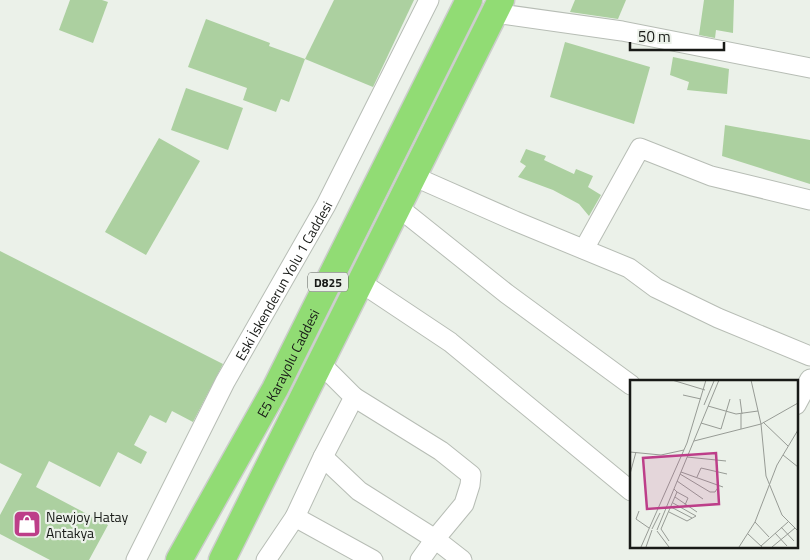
<svg xmlns="http://www.w3.org/2000/svg" width="810" height="560" font-family="'Titillium Web',sans-serif">
<style>
.building{fill:#acd0a0}
.lines{fill:none;stroke-linecap:round;stroke-linejoin:round}
.minor-casing{stroke:#b7bdb5;stroke-width:21}
.highway-casing{stroke:#cccdcc;stroke-width:29}
.minor{stroke:#fff;stroke-width:19}
.highway{stroke:#91dc74;stroke-width:26}
.labels{text-anchor:middle;dominant-baseline:central;stroke-width:4.5;stroke-linejoin:round;paint-order:stroke}
.shield{fill:#ebf1e9;stroke:#575a56;stroke-width:1}
.shield-label{font-size:12px;font-weight:bold;fill:#181a17}
.street-label{font-size:14px;fill:#181a17;stroke:#ebf1e9}
.poi-label{font-size:14px;fill:#181a17;stroke:#ebf1e9;text-anchor:start}
.inset-road{fill:none;stroke:#979b95;stroke-width:1}
.view{fill:#bd3e89;fill-opacity:0.15;stroke:#bd3e89;stroke-width:2.5}
.inset-edge{fill:none;stroke:#181a17;stroke-width:2.5}
</style>
<rect width="100%" height="100%" fill="#ebf1e9"/>
<g class="building">
<path d="M 70,0 L 102,0 L 108,2 L 93,43 L 59,30 Z"/>
<path d="M 334,0 L 414,0 L 373,87 L 305,59 Z"/>
<path d="M 575,0 L 626,0 L 618,19 L 570,12 Z"/>
<path d="M 704,0 L 734,0 L 733,33 L 716,30 L 715,38 L 699,35 Z"/>
<path d="M 206,19 L 270,43 L 269,46 L 305,59 L 289,102 L 281,99 L 276,112 L 243,100 L 247,88 L 188,67 Z"/>
<path d="M 565,42 L 650,67 L 634,124 L 550,97 Z"/>
<path d="M 673,57 L 729,69 L 727,94 L 687,90 L 689,82 L 670,75 Z"/>
<path d="M 186,88 L 243,108 L 228,150 L 171,130 Z"/>
<path d="M 725,125 L 810,140 L 810,184 L 722,156 Z"/>
<path d="M 159,138 L 200,161 L 146,255 L 105,232 Z"/>
<path d="M 526,149 L 546,156 L 544,160 L 574,174 L 576,169 L 593,176 L 588,187 L 601,195 L 589,216 L 579,204 L 553,190 L 518,177 L 526,166 L 520,162 Z"/>
<path d="M 0,251 L 223,364 L 193,422 L 172,411 L 166,423 L 150,415 L 134,445 L 147,452 L 141,464 L 118,452 L 100,487 L 49,461 L 36,487 L 108,525 L 89,560 L 50,560 L 0,534 L 0,515 L 22,474 L 0,463 Z"/>
</g>
<g class="lines">
<defs>
<g id="minor">
<path d="M 494,13 L 622,31 L 810,68"/>
<path d="M 413,176 L 515,221 L 629,268 L 656,288 L 718,318 L 810,356"/>
<path d="M 398,207 L 507,294 L 631,385"/>
<path d="M 584,249 L 640,148 L 711,176 L 810,200"/>
<path d="M 360,282 L 450,342 L 631,491"/>
<path d="M 354,397 L 441,451 L 471,475 L 470,485 L 464,504 L 435,539 L 420,560"/>
<path d="M 796,405 L 810,379"/>
<path d="M 323,457 L 359,491 L 435,539 L 462,560"/>
<path d="M 295,517 L 373,560"/>
<path id="s1" d="M 136,560 L 225,382 L 326,205 L 429,0"/>
<path d="M 266,560 L 295,517 L 323,457 L 354,397 L 320,363"/>
</g>
<g id="highway">
<path id="s2" d="M 179,560 L 275,389 L 469,0"/>
<path d="M 222,560 L 501,0"/>
</g>
</defs>
<use href="#minor" class="minor-casing"/>
<use href="#highway" class="highway-casing"/>
<use href="#minor" class="minor"/>
<use href="#highway" class="highway"/>
</g>
<defs>
<symbol id="shop-square" viewBox="-11 -11 22 22"><rect x="-9" y="-9" width="18" height="18" rx="4" fill="#bd3e89" stroke="#ebf1e9"/><path d="M-5-2.5h2.3a2.7 3.5 0 0 1 5.4 0H5L5.5 6h-11ZM-1.5-2.5h3a1.5 2.3 0 0 0-3 0Z" fill="#fff"/></symbol>
</defs>
<g fill-rule="evenodd">
<use href="#shop-square" x="11" y="508" width="32" height="32"/>
</g>
<g class="labels">
<rect class="shield" x="308" y="272.5" width="40" height="19" rx="4"/>
<g class="shield-label">
<text x="328" y="282">D825</text>
</g>
<g class="street-label">
<text stroke="none"><textPath href="#s1" startOffset="316">Eski İskenderun Yolu 1 Caddesi</textPath></text>
<text stroke="none"><textPath href="#s2" startOffset="225">E5 Karayolu Caddesi</textPath></text>
</g>
<g class="poi-label">
<text x="46" y="516">Newjoy Hatay<tspan x="46" dy="16">Antakya</tspan></text>
</g>
</g>
<g transform="translate(630 380)">
<rect width="168" height="168" fill="#ebf1e9"/>
<path class="inset-road" d="M 42,0 L 75,10M 121,0 L 131,44 L 136,96 L 152,135 L 168,151M 53,15 L 71,19M 110,19 L 112,34M 74,25 L 84,1M 78,26 L 106,34 L 128,31M 111,34 L 111,49M 133,42 L 158,66M 71,43 L 91,49 L 100,19M 64,61 L 131,44 L 168,23M 0,72 L 31,75 L 54,70M 153,75 L 168,87M 57,77 L 96,81M 51,92 L 93,107M 0,94 L 6,72M 50,94 L 80,112 L 85,112 L 89,106M 67,97 L 71,88 L 97,94M 47,101 L 73,119M 47,112 L 58,118 L 55,125M 45,117 L 67,132M 41,127 L 62,138M 9,131 L 6,139 L 19,148M 39,132 L 57,141 L 66,136 L 43,123M 125,142 L 139,157M 151,147 L 164,161M 22,149 L 30,133M 27,150 L 89,0M 27,151 L 39,167M 145,153 L 157,166M 118,154 L 132,167M 39,161 L 31,149 L 47,112 L 44,109M 131,166 L 158,142M 11,167 L 57,63 L 76,0M 16,167 L 22,150M 109,167 L 125,142 L 147,85 L 168,50M 142,167 L 165,148"/>
<path class="view" d="M 86,73 L 89,124 L 17,129 L 13,78 Z"/>
<rect width="168" height="168" class="inset-edge"/>
</g>
<path d="M630 42v8h94v-8" fill="none" stroke="#181a17" stroke-width="2.5"/>
<text x="638" y="42" font-size="15" fill="#181a17" stroke="#ebf1e9" stroke-width="4" paint-order="stroke">50 m</text>
</svg>
